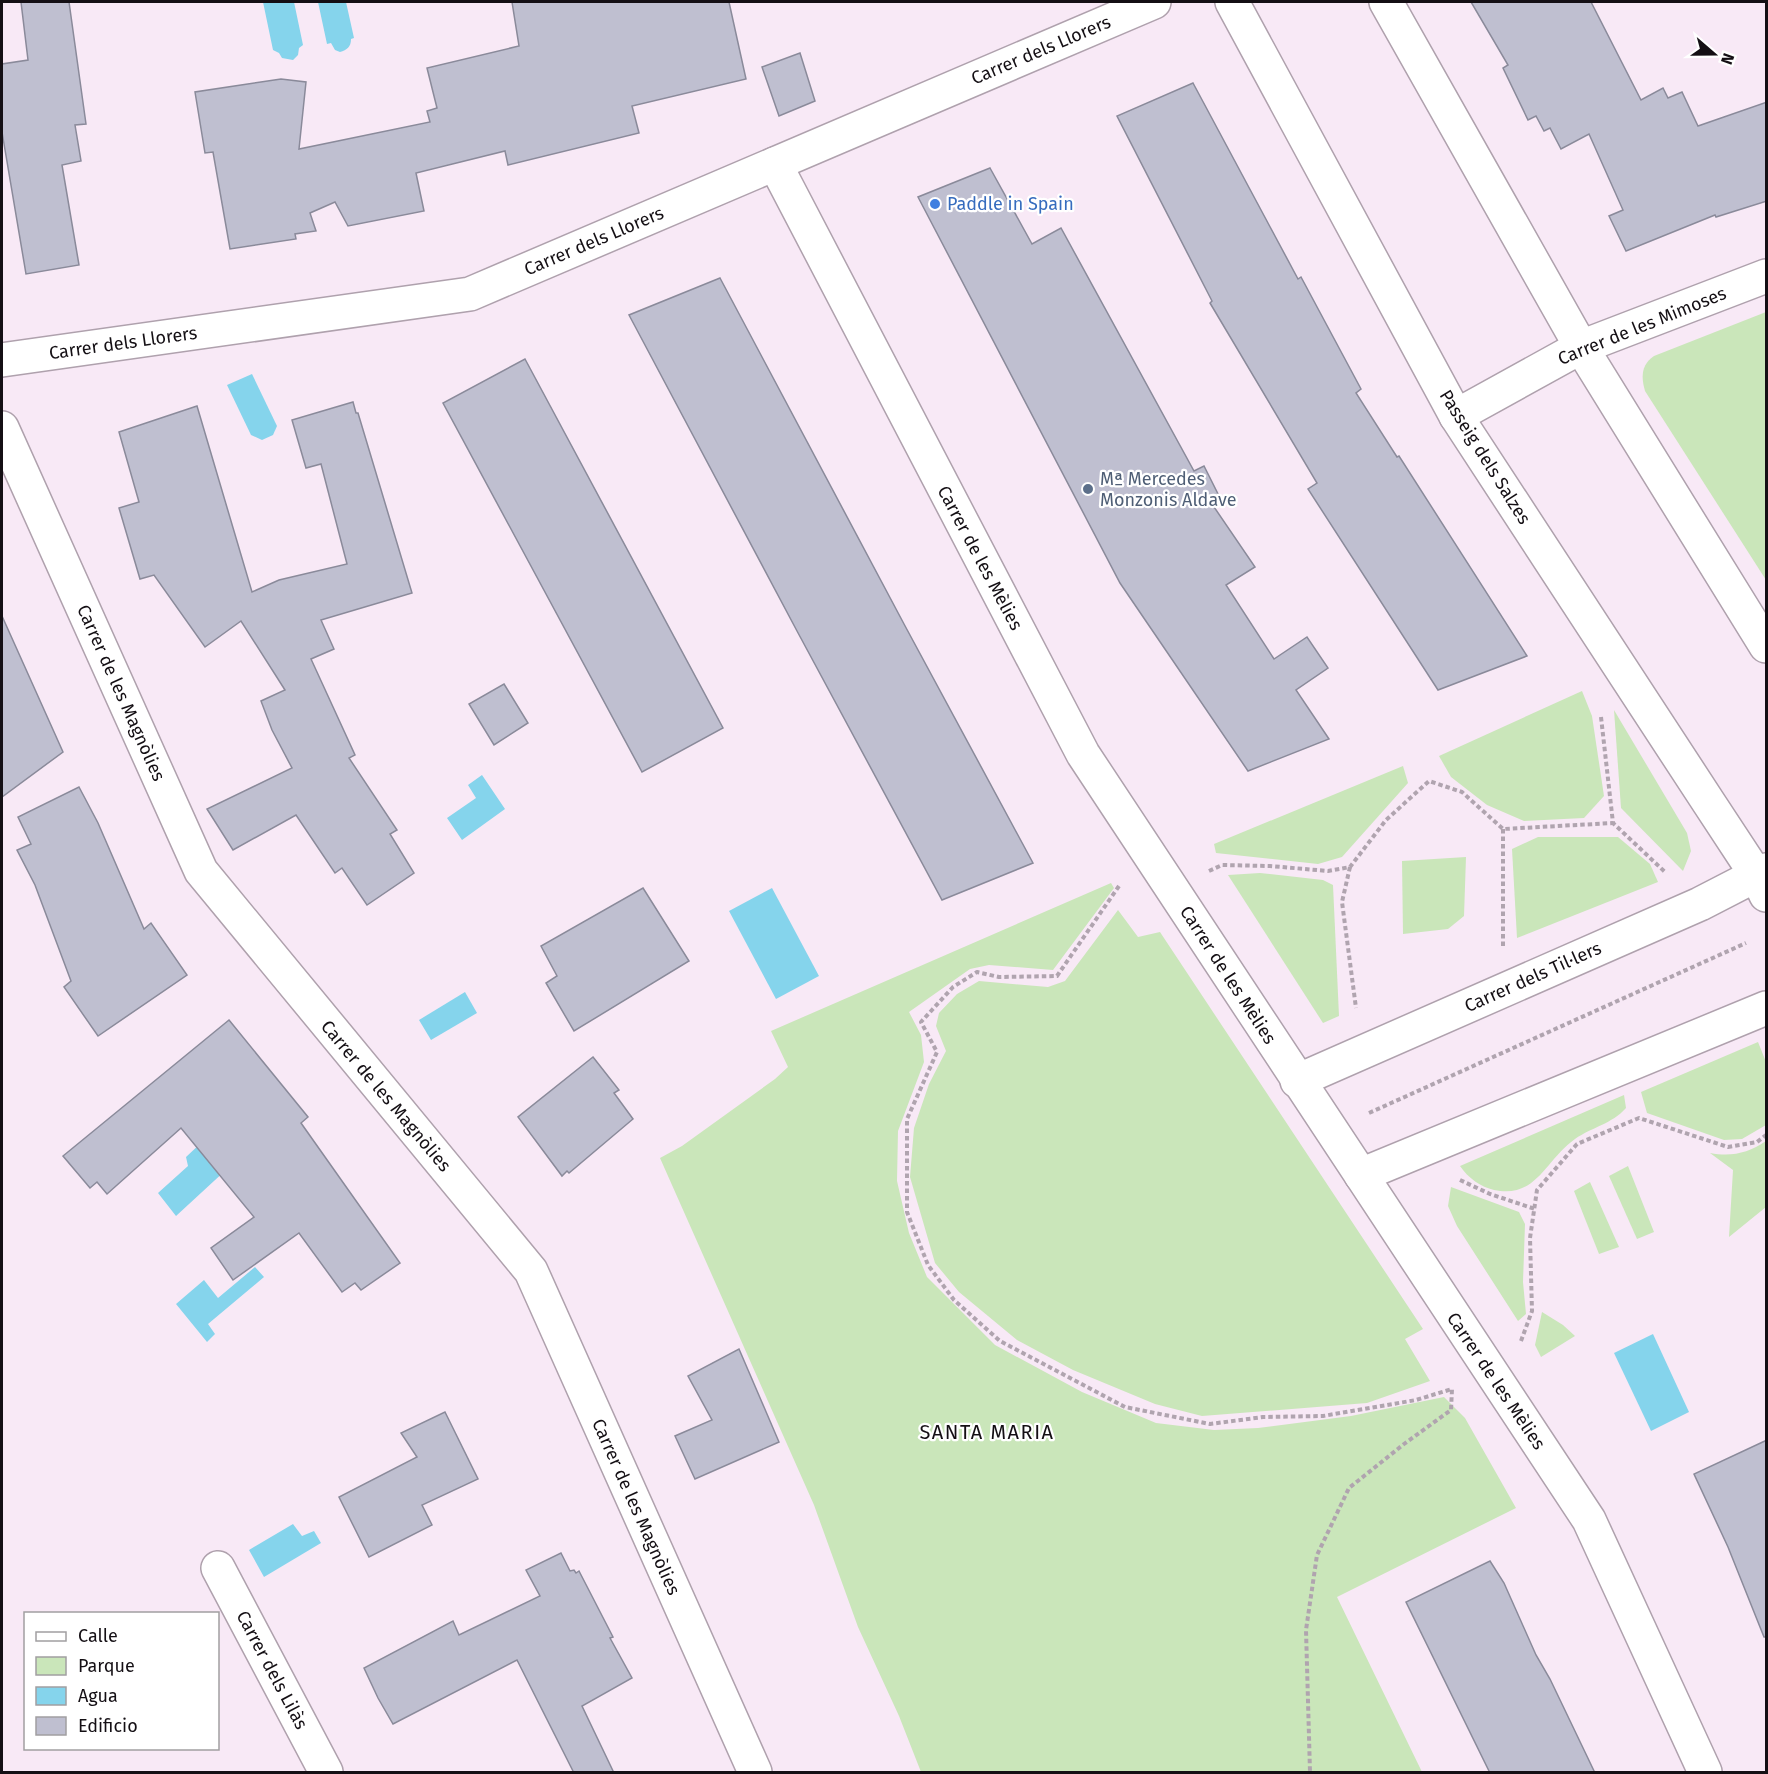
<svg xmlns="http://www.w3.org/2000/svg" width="1768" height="1774" font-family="'Fira Sans',sans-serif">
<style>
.green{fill:#cae6ba}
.water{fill:#85d4ec}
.building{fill:#bfbfd0;stroke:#8a8a9a;stroke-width:1.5}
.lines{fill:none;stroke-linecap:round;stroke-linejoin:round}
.minor-casing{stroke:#afa1ad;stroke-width:36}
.path{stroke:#b0a4af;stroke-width:4;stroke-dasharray:4.5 3;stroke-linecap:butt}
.minor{stroke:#fff;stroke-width:33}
.shop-dot{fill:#3f7fe0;stroke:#fff;stroke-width:2}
.service-dot{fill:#5c6f8a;stroke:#fff;stroke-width:2}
.labels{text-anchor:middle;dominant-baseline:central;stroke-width:4.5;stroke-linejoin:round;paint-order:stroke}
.street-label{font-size:18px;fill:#140f14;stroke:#fff}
.shop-label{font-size:18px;fill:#366cbe;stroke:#fff;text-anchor:start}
.service-label{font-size:18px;fill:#4e5e75;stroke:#fff;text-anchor:start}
.neighbourhood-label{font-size:20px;letter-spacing:1.5px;fill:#140f14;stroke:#fff}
</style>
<rect width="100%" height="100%" fill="#f8e9f6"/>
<g class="green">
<path d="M 1766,312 L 1766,580 L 1645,391 C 1641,377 1641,365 1654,356 Z"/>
<path d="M 1582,691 L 1592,716 L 1604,796 L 1584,818 L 1524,821 L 1487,805 L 1451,777 L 1439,756 Z"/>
<path d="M 1614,710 L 1687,833 L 1691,851 L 1683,871 L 1621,808 Z"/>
<path d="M 1403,766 L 1408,783 L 1342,857 L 1318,864 L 1216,853 L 1214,844 Z"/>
<path d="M 1538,837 L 1618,837 L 1650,864 L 1658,882 L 1517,938 L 1512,849 Z"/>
<path d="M 1466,857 L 1464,916 L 1448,929 L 1403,934 L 1402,861 Z"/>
<path d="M 1260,873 L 1323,880 L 1333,885 L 1339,1016 L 1323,1023 L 1228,875 Z"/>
<path d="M 1111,883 L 1114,888 L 1053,970 L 989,965 L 970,969 L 909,1012 L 921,1035 L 924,1062 L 898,1131 L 897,1181 L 909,1233 L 927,1277 L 995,1345 L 1082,1392 L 1156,1423 L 1214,1430 L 1258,1428 L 1351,1416 L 1444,1397 L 1465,1418 L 1516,1508 L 1337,1597 L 1422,1772 L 921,1772 L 899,1716 L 858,1627 L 814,1505 L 660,1158 L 682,1146 L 775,1079 L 788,1067 L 771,1031 Z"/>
<path d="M 1118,910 L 1138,937 L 1160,932 L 1423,1329 L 1405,1339 L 1430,1381 L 1367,1403 L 1202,1416 L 1155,1404 L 1073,1370 L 1017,1340 L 959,1292 L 935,1263 L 910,1177 L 914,1128 L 929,1084 L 946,1051 L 936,1026 L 939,1013 L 957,994 L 979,981 L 1048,987 L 1065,981 Z"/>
<path d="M 1758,1042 L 1766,1062 L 1766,1125 L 1742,1139 L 1724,1140 L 1647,1113 L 1641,1092 Z"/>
<path d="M 1624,1095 L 1626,1108 C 1612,1124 1592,1127 1575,1139 C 1545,1160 1537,1199 1494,1190 C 1481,1187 1468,1178 1460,1166 Z"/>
<path d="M 1766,1141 L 1766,1207 L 1729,1237 L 1733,1170 L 1710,1153 C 1732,1157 1748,1153 1766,1141 Z"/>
<path d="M 1628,1166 L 1654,1232 L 1637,1239 L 1609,1176 Z"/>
<path d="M 1590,1182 L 1619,1247 L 1599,1254 L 1574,1191 Z"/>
<path d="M 1451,1187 L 1519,1212 L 1525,1224 L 1523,1282 L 1526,1314 L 1518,1321 L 1457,1226 L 1448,1206 Z"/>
<path d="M 1542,1312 L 1563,1325 L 1575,1336 L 1541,1357 L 1535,1345 Z"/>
</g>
<g class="water">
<path d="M 263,2 L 294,2 L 303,45 L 299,48 L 298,55 L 293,60 L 282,58 L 279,53 L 273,50 Z"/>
<path d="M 318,2 L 346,2 L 354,38 L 351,39 C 351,47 347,50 340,52 L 335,50 L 331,43 L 327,44 Z"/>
<path d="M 252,374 L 277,426 L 273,435 L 262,440 L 251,435 L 227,385 Z"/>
<path d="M 482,775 L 505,809 L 462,840 L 447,818 L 476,798 L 468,785 Z"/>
<path d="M 772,888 L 819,976 L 776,999 L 729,911 Z"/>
<path d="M 465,992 L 477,1013 L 431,1040 L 419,1020 Z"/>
<path d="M 201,1143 L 227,1169 L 176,1216 L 158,1193 L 188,1166 L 186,1157 Z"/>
<path d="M 255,1267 L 264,1277 L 208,1324 L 215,1334 L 207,1342 L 176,1304 L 204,1280 L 218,1298 Z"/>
<path d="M 1653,1334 L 1689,1412 L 1651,1431 L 1614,1353 Z"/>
<path d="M 293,1524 L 302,1536 L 314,1531 L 321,1543 L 264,1577 L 249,1550 Z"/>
</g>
<g class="building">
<path d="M 21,2 L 69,2 L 86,124 L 75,125 L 81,161 L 62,165 L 79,265 L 26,274 L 2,132 L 2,64 L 28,60 Z"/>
<path d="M 512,2 L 729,2 L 746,79 L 632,106 L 639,133 L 508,165 L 505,151 L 416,173 L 424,211 L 348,226 L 335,202 L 310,213 L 316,231 L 295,234 L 296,239 L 230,249 L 213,152 L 205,153 L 195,92 L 281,79 L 306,82 L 299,149 L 430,122 L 427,111 L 437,108 L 427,68 L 519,46 Z"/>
<path d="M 1471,2 L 1591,2 L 1641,100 L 1663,88 L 1668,98 L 1682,92 L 1698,126 L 1767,102 L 1767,201 L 1716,217 L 1715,215 L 1626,251 L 1609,216 L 1623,210 L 1589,134 L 1561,149 L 1550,128 L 1544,131 L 1536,116 L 1528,120 L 1503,68 L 1508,65 Z"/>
<path d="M 800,53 L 815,101 L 779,116 L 762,67 Z"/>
<path d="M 1193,83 L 1298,279 L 1301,277 L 1361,389 L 1356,393 L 1397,457 L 1399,456 L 1527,656 L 1438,690 L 1308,489 L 1317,483 L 1210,303 L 1212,301 L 1117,116 Z"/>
<path d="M 990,168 L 1032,244 L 1061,228 L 1194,471 L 1204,466 L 1221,500 L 1212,504 L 1255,567 L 1226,585 L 1274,659 L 1307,637 L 1328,668 L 1296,690 L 1329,739 L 1248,771 L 1120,583 L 918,197 Z"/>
<path d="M 720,278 L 904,624 L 1033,863 L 942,900 L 797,631 L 629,315 Z"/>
<path d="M 525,359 L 723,728 L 642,772 L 443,403 Z"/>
<path d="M 353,402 L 356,413 L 358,413 L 412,593 L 321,620 L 334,649 L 311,659 L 355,755 L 349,758 L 397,830 L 390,834 L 414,873 L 367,905 L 342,868 L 335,873 L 296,815 L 233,850 L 207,809 L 292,768 L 272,730 L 261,701 L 285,690 L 241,621 L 205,647 L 154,575 L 140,579 L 119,508 L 139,502 L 119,432 L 197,406 L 252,592 L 279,580 L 347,564 L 321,464 L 306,468 L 292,420 Z"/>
<path d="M 2,616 L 63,752 L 2,797 Z"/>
<path d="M 504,684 L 528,723 L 494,745 L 469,704 Z"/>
<path d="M 79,787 L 98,823 L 144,929 L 151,923 L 187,975 L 98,1036 L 64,987 L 71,981 L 35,885 L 17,850 L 31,844 L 18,817 Z"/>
<path d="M 643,888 L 689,961 L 574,1031 L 546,983 L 557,976 L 541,946 Z"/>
<path d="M 229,1020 L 308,1117 L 301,1123 L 400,1263 L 361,1290 L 355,1283 L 342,1292 L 299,1233 L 233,1280 L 211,1248 L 254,1217 L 181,1128 L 107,1194 L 97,1182 L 90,1188 L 63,1156 Z"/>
<path d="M 593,1057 L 619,1090 L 614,1093 L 633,1119 L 569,1173 L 567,1171 L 562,1176 L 518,1117 Z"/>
<path d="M 739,1349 L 779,1442 L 695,1479 L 675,1436 L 712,1420 L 688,1376 Z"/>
<path d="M 445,1412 L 478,1479 L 422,1505 L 432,1525 L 369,1557 L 339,1497 L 417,1457 L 401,1433 Z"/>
<path d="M 1767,1440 L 1767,1637 L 1764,1637 L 1728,1547 L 1694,1474 Z"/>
<path d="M 561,1553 L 570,1571 L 574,1570 L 576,1573 L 579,1571 L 613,1637 L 610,1638 L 632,1678 L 582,1706 L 614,1773 L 574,1773 L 517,1660 L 393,1724 L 378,1698 L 364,1668 L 453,1621 L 459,1635 L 540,1596 L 526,1570 Z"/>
<path d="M 1490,1561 L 1504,1583 L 1536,1655 L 1550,1679 L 1595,1773 L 1490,1773 L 1406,1602 Z"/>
</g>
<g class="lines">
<defs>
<g id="minor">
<path d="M 1232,2 L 1456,416 L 1709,803 L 1757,876 L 1766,895"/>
<path d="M 1386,2 L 1581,347 L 1766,646"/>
<path d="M 775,164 L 1083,754 L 1589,1520 L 1705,1772"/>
<path d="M 2,360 L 470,294 L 1154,2"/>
<path d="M 1456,416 L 1581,347 L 1766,276"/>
<path d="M 2,428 L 201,871 L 531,1271 L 755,1772"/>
<path d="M 1297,1081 L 1700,904 L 1766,870"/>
<path d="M 1361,1175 L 1766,1008"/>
<path d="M 218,1568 L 326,1772"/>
</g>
</defs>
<use href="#minor" class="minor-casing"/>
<g class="path">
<path d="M 1601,717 L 1613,823 L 1665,872"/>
<path d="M 1503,829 L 1503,946"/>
<path d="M 1350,867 L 1342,902 L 1356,1008"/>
<path d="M 1209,871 L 1222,865 L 1270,866 L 1328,871 L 1350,867 L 1386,820 L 1429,781 L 1462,792 L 1503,829 L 1613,823"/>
<path d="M 1119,886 L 1057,976 L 999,977 L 977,972 L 953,987 L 921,1022 L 937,1052 L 907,1119 L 907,1212 L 928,1265 L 954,1300 L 1000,1341 L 1125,1407 L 1210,1424 L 1263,1417 L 1323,1416 L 1416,1400 L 1452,1389 L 1451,1410 L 1404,1444 L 1349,1488 L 1317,1555 L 1306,1630 L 1310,1772"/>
<path d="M 1369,1113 L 1746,943"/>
<path d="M 1460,1180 L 1490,1194 L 1535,1209"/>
<path d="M 1521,1341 L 1532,1311 L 1530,1238 L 1537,1190 L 1577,1144 L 1639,1118 L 1728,1147 L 1757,1142 L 1766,1135"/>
</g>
<use href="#minor" class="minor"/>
</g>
<circle class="shop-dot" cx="935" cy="204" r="6"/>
<circle class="service-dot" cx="1088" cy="489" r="6"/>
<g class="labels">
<g class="street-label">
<text transform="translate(1041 50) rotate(-23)">Carrer dels Llorers</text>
<text transform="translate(594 241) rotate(-23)">Carrer dels Llorers</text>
<text transform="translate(1642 326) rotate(-22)">Carrer de les Mimoses</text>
<text transform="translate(123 343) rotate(-8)">Carrer dels Llorers</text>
<text transform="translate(1485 457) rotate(58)">Passeig dels Salzes</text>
<text transform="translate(980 558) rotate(62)">Carrer de les Mèlies</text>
<text transform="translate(121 693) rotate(66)">Carrer de les Magnòlies</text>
<text transform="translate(1228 975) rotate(57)">Carrer de les Mèlies</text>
<text transform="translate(1533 977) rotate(-24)">Carrer dels Til·lers</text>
<text transform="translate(386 1096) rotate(50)">Carrer de les Magnòlies</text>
<text transform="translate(1496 1381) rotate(56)">Carrer de les Mèlies</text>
<text transform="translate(636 1507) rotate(66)">Carrer de les Magnòlies</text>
<text transform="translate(272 1670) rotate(62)">Carrer dels Lilàs</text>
</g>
<g class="shop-label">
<text x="947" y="204">Paddle in Spain</text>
</g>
<g class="service-label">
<text x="1100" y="479">Mª Mercedes<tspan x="1100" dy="21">Monzonis Aldave</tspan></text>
</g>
<g class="neighbourhood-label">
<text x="987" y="1432">SANTA MARIA</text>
</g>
</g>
<rect width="1768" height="1774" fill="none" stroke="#140f14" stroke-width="6"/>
<rect x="24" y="1612" width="195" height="138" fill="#ffffff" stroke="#a19fa1" stroke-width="1.5"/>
<rect x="36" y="1632" width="30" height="9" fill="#ffffff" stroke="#a19fa1" stroke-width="1.5"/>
<text x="78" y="1642" font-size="18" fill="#140f14">Calle</text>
<rect x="36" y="1657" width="30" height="18" fill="#cae6ba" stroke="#a19fa1" stroke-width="1.5"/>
<text x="78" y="1672" font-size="18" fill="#140f14">Parque</text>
<rect x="36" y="1687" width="30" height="18" fill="#85d4ec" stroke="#a19fa1" stroke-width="1.5"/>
<text x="78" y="1702" font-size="18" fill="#140f14">Agua</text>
<rect x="36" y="1717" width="30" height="18" fill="#bfbfd0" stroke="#a19fa1" stroke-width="1.5"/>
<text x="78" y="1732" font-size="18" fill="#140f14">Edificio</text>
<g transform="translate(1714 54) rotate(110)" stroke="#ffffff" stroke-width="4.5" paint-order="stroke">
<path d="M0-4.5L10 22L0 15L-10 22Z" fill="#140f14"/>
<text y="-9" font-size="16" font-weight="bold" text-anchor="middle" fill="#140f14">N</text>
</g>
</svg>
